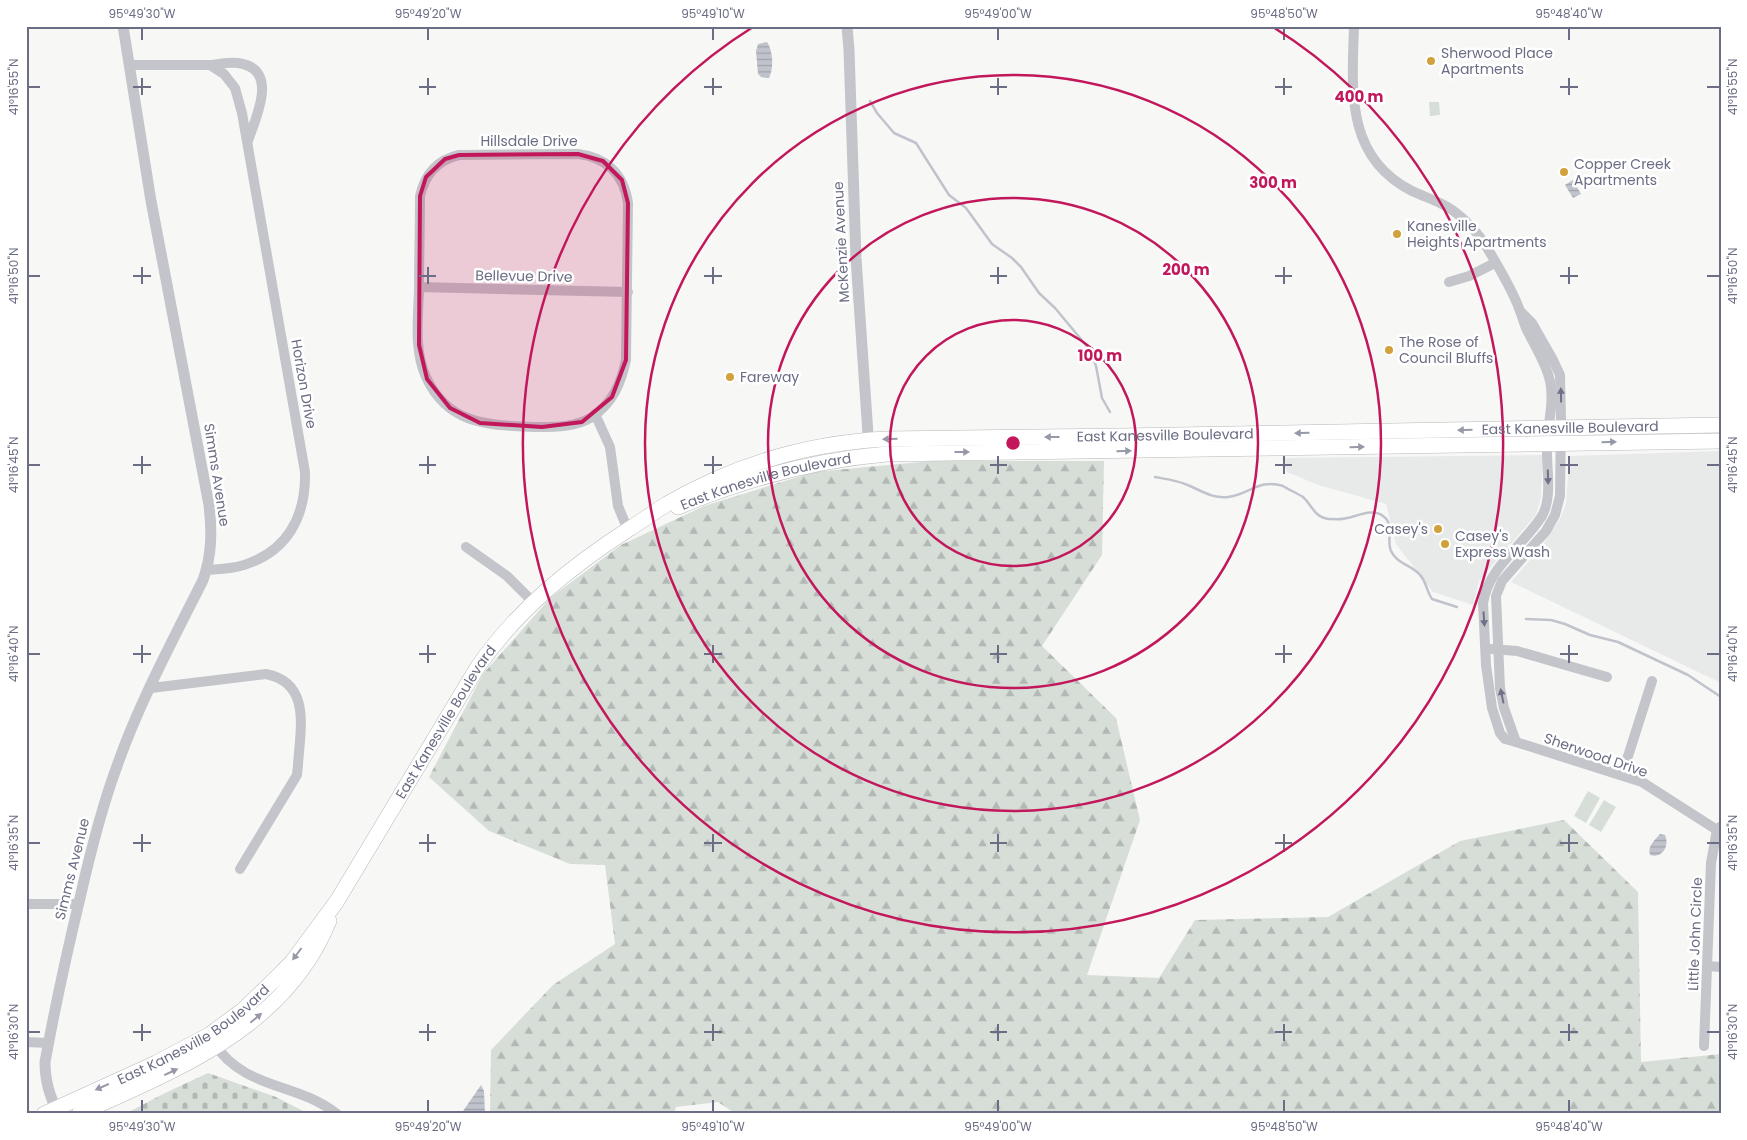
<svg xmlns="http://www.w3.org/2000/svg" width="1747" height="1140" font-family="Poppins,sans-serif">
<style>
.built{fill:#e8e9e9}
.grass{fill:#d7ded8}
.forest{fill:url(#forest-firs)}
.cemetery{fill:url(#cemetery-stones)}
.park{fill:url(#park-crowns)}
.water{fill:url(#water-rules)}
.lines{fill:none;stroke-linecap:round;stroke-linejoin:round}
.stream{stroke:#c0c3cb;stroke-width:2.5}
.primary-casing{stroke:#b8b8be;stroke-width:16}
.minor{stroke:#c4c5ca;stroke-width:10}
.tertiary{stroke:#c4c5ca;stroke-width:11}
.primary{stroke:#fff;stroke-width:15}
.oneway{fill:#6e7187}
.oneway2{fill:#9799a8}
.marked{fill:#c2185b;fill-opacity:0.2;stroke:#c2185b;stroke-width:4;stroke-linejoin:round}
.ticks{fill:none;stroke:#6a6d83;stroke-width:2}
.ring{fill:none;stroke:#c2185b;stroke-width:2.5}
.poi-dot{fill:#d1a13c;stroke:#fff;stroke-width:2}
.labels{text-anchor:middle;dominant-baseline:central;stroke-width:5;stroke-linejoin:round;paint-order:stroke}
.poi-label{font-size:14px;fill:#6a6d83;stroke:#fff;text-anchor:start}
.street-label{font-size:14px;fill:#6a6d83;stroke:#fff}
.centre{fill:#c2185b;stroke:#fff;stroke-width:2.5}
.ring-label{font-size:15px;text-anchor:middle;font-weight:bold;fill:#c2185b;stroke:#fff;stroke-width:5;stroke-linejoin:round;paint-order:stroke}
.neatline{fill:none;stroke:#6a6d83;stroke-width:2}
.ticks-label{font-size:12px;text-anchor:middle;fill:#6a6d83}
</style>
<defs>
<pattern id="forest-firs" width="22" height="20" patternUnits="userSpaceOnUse" patternTransform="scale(1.25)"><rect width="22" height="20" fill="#d7ded8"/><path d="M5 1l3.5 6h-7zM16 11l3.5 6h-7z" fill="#b2b8b5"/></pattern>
<pattern id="cemetery-stones" width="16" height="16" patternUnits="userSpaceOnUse" patternTransform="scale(1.25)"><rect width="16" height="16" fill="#d7ded8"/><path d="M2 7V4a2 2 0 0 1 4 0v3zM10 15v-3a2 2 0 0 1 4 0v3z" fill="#b2b8b5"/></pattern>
<pattern id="park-crowns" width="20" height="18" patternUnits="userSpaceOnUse" patternTransform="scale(1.25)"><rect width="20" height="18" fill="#d7ded8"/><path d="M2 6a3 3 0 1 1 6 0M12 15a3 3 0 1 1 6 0" fill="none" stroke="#b2b8b5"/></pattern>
<pattern id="water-rules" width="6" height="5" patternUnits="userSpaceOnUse" patternTransform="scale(1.25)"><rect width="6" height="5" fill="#c0c3cb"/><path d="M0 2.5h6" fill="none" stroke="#a0a3aa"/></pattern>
</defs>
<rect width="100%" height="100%" fill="#f7f8f6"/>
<g class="built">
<path d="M 1721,451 L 1721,683 L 1511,582 L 1541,547 L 1560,519 L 1566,504 L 1569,456 Z"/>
<path d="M 1543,455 L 1541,497 L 1536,515 L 1479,581 L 1473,605 L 1433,592 L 1396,544 L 1386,504 L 1318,485 L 1287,472 L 1282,458 Z"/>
</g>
<g class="grass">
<path d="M 1588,791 L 1600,798 L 1586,823 L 1574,816 Z"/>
<path d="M 1604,800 L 1616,807 L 1601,832 L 1589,825 Z"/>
</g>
<path class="forest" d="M 931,461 L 1104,461 L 1102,555 L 1042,646 L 1116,718 L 1140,820 L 1087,975 L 1159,978 L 1195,920 L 1328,917 L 1460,841 L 1564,820 L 1638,892 L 1641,1062 L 1721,1054 L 1721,1114 L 736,1114 L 718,1102 L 676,1107 L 674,1114 L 490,1114 L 491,1050 L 553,985 L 615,944 L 605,865 L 570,864 L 489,831 L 429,777 L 483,674 L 550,598 L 621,545 L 704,506 L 814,472 Z"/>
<path class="cemetery" d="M 208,1073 L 276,1097 L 309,1114 L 125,1114 L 163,1094 Z"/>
<path class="park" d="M 1429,102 L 1439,102 L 1440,115 L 1430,116 Z"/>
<g class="water">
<path d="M 767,42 C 773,51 774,68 769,78 L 761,77 L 758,74 L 756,51 L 758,44 Z"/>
<path d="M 1573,180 L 1581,194 L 1573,198 L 1565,185 Z"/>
<path d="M 1660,834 L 1665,835 C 1670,846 1662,859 1650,855 C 1647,846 1655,840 1660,834 Z"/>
<path d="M 481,1085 L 484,1091 L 485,1114 L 461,1114 Z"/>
</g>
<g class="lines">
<g class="stream">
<path d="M 870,101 L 877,113 L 894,133 L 916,143 L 949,195 L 966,208 L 992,244 L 1012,258 L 1021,267 L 1039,293 L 1055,308 L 1090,350 L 1096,366 L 1102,398 L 1110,412"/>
<path d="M 1155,477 C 1165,479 1175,480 1185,484 C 1199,489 1211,499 1228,497 C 1248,495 1260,478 1283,486 C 1288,489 1298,494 1303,497 C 1312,505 1314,517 1328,519 C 1334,519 1341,520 1347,518 C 1358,516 1373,508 1383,516 C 1395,524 1386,540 1391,551 C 1397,564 1412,565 1420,575 C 1426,581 1427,592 1432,599 L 1457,607"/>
<path d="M 1526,619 L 1551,620 L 1565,624 L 1590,635 L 1618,642 L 1688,675 L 1721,697"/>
</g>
<defs>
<g id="primary">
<path id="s1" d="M 678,507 C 745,479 814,460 887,454 L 1721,441"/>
<path id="s2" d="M 44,1114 L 156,1063 L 209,1035 L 243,1010 L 274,980 L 292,962 L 337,901 L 477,668 C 517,610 570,567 629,529 C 642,521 654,512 667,504 C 734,465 809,443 886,439 L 1122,436 L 1721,425"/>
<path d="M 79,1114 C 177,1069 285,1029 329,921"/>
</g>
</defs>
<use href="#primary" class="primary-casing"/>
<g class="minor">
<path d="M 1354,26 C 1352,90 1345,157 1412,191 C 1421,195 1431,199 1440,203 C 1459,212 1473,227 1485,244 C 1497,265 1512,288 1520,311 C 1523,318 1524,325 1528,332 C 1536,348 1546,363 1550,381 C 1555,405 1546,428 1547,452 C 1547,473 1552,498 1542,516 C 1523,546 1489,566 1483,603 L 1486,665 L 1492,708 L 1500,733 L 1505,739 L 1516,742 L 1642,782 L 1717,830"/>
<path d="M 129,65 L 210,65 L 224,74 L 235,88 L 242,113 L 305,472 C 306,516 288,551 244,565 C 232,569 219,569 206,570"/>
<path d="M 211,65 C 220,64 229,62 238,63 C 280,69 256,117 248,141"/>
<path d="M 578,154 C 606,157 624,174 628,203 L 626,360 C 621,383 613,403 592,417 C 574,428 553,427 533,427 C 488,425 448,425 426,377 C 414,351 418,319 419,291 C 419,259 420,227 420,196 C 425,174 437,160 459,155 Z"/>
<path d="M 1449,282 L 1469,276 L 1495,263"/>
<path d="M 419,287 L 628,292"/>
<path d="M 595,414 L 610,447 L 618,506 L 628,530"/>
<path d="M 466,547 L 507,576 L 533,602"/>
<path d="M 1492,649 L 1517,651 L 1607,677"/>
<path d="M 151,688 L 266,674 C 312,683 300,730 298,765 L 297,775 L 240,869"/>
<path d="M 1516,742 L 1504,708 L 1500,688 L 1496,596 L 1502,581 L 1546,531 L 1555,515 L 1560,496 L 1561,419 L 1560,375 L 1553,360 L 1532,323 L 1521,312"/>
<path d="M 1622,775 L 1652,681"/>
<path d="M 26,904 L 78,904"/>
<path d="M 1707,966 L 1721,967"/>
<path d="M 26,1042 L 48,1043"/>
<path d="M 213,1042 C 245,1091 295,1081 337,1114"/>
<path d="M 1704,1046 L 1711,863 L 1717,830 L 1720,827"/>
</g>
<g class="tertiary">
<path d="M 847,26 L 849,50 L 856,258 L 869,449"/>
<path d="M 58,1114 C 50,1096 45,1082 45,1062 C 55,1007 67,952 80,898 C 90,854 101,809 117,766 C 139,703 173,640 203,580 C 212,555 212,531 209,505 L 151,201 L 123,26"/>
</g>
<use href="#primary" class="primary"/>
</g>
<defs><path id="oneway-solid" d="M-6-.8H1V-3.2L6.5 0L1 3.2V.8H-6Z" transform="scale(1.25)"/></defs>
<g class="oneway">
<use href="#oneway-solid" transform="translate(1561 395) rotate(-91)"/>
<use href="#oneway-solid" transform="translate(1548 477) rotate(88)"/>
<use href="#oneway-solid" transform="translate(1484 619) rotate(86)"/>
<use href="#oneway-solid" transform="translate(1502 696) rotate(-102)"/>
</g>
<g class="oneway2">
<use href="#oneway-solid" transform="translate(1465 430) rotate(179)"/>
<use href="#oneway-solid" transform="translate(1302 433) rotate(179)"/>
<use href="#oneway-solid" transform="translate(1052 437) rotate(180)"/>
<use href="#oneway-solid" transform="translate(890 439) rotate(178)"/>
<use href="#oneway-solid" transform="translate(1609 442) rotate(-2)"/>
<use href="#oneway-solid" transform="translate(1357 447) rotate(-1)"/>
<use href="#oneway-solid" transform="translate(1124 451) rotate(-1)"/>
<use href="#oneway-solid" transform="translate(962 452)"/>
<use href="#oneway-solid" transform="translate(297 954) rotate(127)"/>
<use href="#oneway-solid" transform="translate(256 1018) rotate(-40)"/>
<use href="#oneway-solid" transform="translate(171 1072) rotate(-25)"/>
<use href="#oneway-solid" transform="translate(102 1087) rotate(156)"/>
</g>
<path class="marked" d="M 578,154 L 603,161 L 622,180 L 628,203 L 626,360 L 612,397 L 582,422 L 542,427 L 480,423 L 450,408 L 427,379 L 419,345 L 420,196 L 426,177 L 445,159 L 459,155 Z"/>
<path class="ticks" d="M 142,28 L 142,40M 428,28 L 428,40M 713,28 L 713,40M 998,28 L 998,40M 1284,28 L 1284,40M 1569,28 L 1569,40M 142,78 L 142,95M 428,78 L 428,95M 713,78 L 713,95M 998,78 L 998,95M 1284,78 L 1284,95M 1569,78 L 1569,95M 28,87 L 40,87M 133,87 L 151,87M 419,87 L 436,87M 704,87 L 722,87M 990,87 L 1007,87M 1275,87 L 1292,87M 1560,87 L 1578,87M 1707,87 L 1720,87M 142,267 L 142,284M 428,267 L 428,284M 713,267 L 713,284M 998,267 L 998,284M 1284,267 L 1284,284M 1569,267 L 1569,284M 28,276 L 40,276M 133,276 L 151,276M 419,276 L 436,276M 704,276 L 722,276M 990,276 L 1007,276M 1275,276 L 1292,276M 1560,276 L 1578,276M 1707,276 L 1720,276M 142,456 L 142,474M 428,456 L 428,474M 713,456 L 713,474M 998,456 L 998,474M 1284,456 L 1284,474M 1569,456 L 1569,474M 28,465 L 40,465M 133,465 L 151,465M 419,465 L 436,465M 704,465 L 722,465M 990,465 L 1007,465M 1275,465 L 1292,465M 1560,465 L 1578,465M 1707,465 L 1720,465M 142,645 L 142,663M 428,645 L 428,663M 713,645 L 713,663M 998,645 L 998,663M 1284,645 L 1284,663M 1569,645 L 1569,663M 28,654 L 40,654M 133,654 L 151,654M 419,654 L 436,654M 704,654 L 722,654M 990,654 L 1007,654M 1275,654 L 1292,654M 1560,654 L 1578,654M 1707,654 L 1720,654M 142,834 L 142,852M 428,834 L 428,852M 713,834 L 713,852M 998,834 L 998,852M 1284,834 L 1284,852M 1569,834 L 1569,852M 28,843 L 40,843M 133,843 L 151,843M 419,843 L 436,843M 704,843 L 722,843M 990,843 L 1007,843M 1275,843 L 1292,843M 1560,843 L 1578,843M 1707,843 L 1720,843M 142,1024 L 142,1041M 428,1024 L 428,1041M 713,1024 L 713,1041M 998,1024 L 998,1041M 1284,1024 L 1284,1041M 1569,1024 L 1569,1041M 28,1032 L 40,1032M 133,1032 L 151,1032M 419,1032 L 436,1032M 704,1032 L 722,1032M 990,1032 L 1007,1032M 1275,1032 L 1292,1032M 1560,1032 L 1578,1032M 1707,1032 L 1720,1032M 142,1100 L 142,1112M 428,1100 L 428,1112M 713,1100 L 713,1112M 998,1100 L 998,1112M 1284,1100 L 1284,1112M 1569,1100 L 1569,1112"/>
<g class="ring">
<circle cx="1013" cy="443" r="123"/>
<circle cx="1013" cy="443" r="245"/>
<circle cx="1013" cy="443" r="368"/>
<path d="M1273 27A490 490 0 1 1 753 27"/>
</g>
<g class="poi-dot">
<circle cx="1431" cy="61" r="5"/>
<circle cx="1564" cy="172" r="5"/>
<circle cx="1397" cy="234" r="5"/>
<circle cx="1389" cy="350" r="5"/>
<circle cx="730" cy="377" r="5"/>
<circle cx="1438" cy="529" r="5"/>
<circle cx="1445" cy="544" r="5"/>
</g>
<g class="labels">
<g class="poi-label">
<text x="1441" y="53">Sherwood Place<tspan x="1441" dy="16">Apartments</tspan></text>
<text x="1574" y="164">Copper Creek<tspan x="1574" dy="16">Apartments</tspan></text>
<text x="1407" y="226">Kanesville<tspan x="1407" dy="16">Heights Apartments</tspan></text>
<text x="1399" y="342">The Rose of<tspan x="1399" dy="16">Council Bluffs</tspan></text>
<text x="740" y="377">Fareway</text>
<text x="1428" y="529" text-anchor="end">Casey's</text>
<text x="1455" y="536">Casey's<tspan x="1455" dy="16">Express Wash</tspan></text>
</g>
<g class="street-label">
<text x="529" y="141">Hillsdale Drive</text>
<text transform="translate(841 242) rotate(-93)">McKenzie Avenue</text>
<text transform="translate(524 276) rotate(1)">Bellevue Drive</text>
<text transform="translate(304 384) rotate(80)">Horizon Drive</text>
<text stroke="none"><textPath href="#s2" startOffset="1809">East Kanesville Boulevard</textPath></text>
<text stroke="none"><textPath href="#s2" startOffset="1404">East Kanesville Boulevard</textPath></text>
<text transform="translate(217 475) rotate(81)">Simms Avenue</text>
<text stroke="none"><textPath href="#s1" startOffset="92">East Kanesville Boulevard</textPath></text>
<text stroke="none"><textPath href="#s2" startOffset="579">East Kanesville Boulevard</textPath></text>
<text transform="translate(1596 755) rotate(19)">Sherwood Drive</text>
<text transform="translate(72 869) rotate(-76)">Simms Avenue</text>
<text transform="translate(1695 934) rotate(-88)">Little John Circle</text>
<text stroke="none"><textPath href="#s2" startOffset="170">East Kanesville Boulevard</textPath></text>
</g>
</g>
<circle cx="1013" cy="443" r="8" class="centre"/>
<g class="ring-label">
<text x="1359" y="102">400 m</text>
<text x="1273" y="188">300 m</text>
<text x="1186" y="275">200 m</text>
<text x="1100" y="361">100 m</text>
</g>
<rect width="1747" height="1140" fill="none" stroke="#ffffff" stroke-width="55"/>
<rect x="28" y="28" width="1692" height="1084" class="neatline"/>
<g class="ticks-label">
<text x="142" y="18">95°49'30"W</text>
<text x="428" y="18">95°49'20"W</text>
<text x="713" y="18">95°49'10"W</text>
<text x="998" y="18">95°49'00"W</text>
<text x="1284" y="18">95°48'50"W</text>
<text x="1569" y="18">95°48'40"W</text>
<text transform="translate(14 87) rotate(-90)" y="4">41°16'55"N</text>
<text transform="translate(1733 87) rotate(-90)" y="4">41°16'55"N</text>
<text transform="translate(14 276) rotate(-90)" y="4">41°16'50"N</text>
<text transform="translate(1733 276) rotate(-90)" y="4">41°16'50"N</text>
<text transform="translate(14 465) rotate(-90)" y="4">41°16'45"N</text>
<text transform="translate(1733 465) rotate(-90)" y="4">41°16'45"N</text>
<text transform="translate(14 654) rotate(-90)" y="4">41°16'40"N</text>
<text transform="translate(1733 654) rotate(-90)" y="4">41°16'40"N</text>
<text transform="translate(14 843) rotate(-90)" y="4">41°16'35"N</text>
<text transform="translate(1733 843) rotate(-90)" y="4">41°16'35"N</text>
<text transform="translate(14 1032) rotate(-90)" y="4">41°16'30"N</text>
<text transform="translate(1733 1032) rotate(-90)" y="4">41°16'30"N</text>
<text x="142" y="1131">95°49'30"W</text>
<text x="428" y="1131">95°49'20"W</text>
<text x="713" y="1131">95°49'10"W</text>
<text x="998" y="1131">95°49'00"W</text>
<text x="1284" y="1131">95°48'50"W</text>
<text x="1569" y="1131">95°48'40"W</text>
</g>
</svg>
